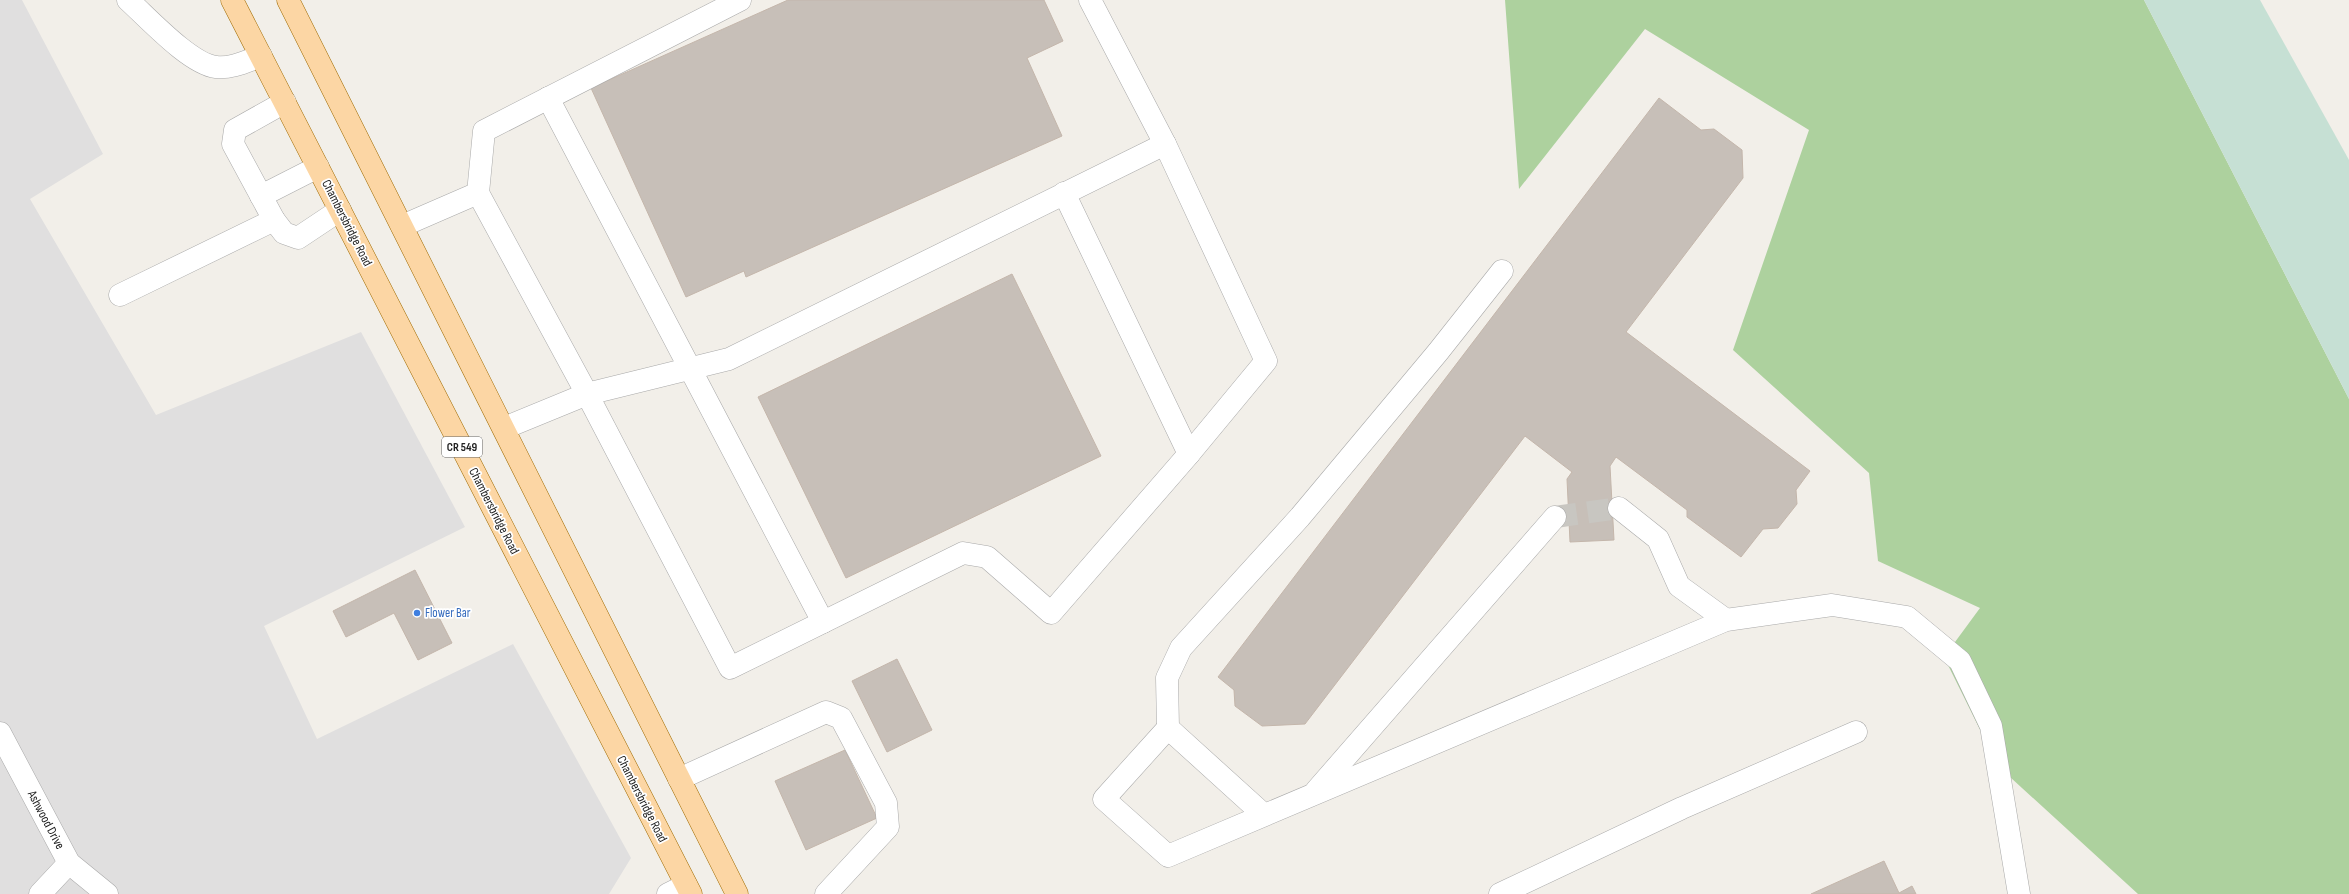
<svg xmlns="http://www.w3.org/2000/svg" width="2349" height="894" font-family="'Sofia Sans Condensed',sans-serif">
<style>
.residential{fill:#e0dfdf}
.forest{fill:#add19e}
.wetland{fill:#c6e0d4}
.building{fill:#c7bfb8;stroke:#c4b6ab}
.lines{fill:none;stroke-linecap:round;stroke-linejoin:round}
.minor-tunnel{stroke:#c8c6c1;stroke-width:22;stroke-dasharray:22 11;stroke-linecap:butt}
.minor-casing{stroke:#a9a9a9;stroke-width:23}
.major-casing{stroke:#a06b00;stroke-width:23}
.minor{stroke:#fff;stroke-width:22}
.major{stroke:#fcd6a4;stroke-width:22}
.shop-dot{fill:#3f7fe0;stroke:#fff;stroke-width:1.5}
.labels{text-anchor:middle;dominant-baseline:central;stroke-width:3.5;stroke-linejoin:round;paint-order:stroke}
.shield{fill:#fff;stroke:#646464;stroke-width:1}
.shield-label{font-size:12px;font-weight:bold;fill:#222}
.street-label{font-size:13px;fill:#222;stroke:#fff}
.shop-label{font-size:13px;fill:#366cbe;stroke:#fff;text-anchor:start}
</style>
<rect width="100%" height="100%" fill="#f2efe9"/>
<path class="residential" d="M 0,0 L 22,0 L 103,154 L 30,199 L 156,415 L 361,332 L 465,527 L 264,626 L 317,739 L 513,644 L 631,858 L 609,894 L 0,894 Z"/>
<path class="forest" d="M 1505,0 L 2144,0 L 2349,399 L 2349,894 L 2138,894 L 1998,766 L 1944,657 L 1980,608 L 1878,561 L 1869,473 L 1733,350 L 1809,130 L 1645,29 L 1519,189 Z"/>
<path class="wetland" d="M 2144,0 L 2260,0 L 2349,160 L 2349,399 Z"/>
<g class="building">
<path d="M 788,0 L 1044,0 L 1063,41 L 1027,58 L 1062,136 L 746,277 L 744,271 L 686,297 L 591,88 Z"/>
<path d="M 1659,98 L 1701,130 L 1714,129 L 1742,150 L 1743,178 L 1626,332 L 1810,471 L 1796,490 L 1797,504 L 1778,528 L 1763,529 L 1741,557 L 1687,517 L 1687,510 L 1616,457 L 1610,466 L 1614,540 L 1570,542 L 1567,479 L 1572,472 L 1525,436 L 1305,724 L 1262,726 L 1235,706 L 1234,690 L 1218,677 Z"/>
<path d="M 1012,274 L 1101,456 L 846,578 L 758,397 Z"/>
<path d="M 415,570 L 452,643 L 418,660 L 394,613 L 346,637 L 333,611 Z"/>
<path d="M 897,659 L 932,730 L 887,752 L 852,681 Z"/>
<path d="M 845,750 L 877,818 L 806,850 L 775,781 Z"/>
<path d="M 1884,861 L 1899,893 L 1912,886 L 1916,894 L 1811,894 Z"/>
</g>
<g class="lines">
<path class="minor-tunnel" d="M 1555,517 L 1619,508"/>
<defs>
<g id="minor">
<path d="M 128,0 C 148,18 190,64 216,67 C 231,69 247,61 261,56"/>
<path d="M 548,98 L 823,622"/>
<path d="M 285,102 L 235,130 L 233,144 L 274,220 L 284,233 L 298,238 L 340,210"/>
<path d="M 1165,144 L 1266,361 L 1189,454"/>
<path d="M 478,193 L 587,394 L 730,668 L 963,553 L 987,557 L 1051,613 L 1189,454 L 1064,193"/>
<path d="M 261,196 L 318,167"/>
<path d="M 402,226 L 478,193 L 484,131 L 740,0"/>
<path d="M 120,295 L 274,220"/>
<path d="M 504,428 L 587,394 L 729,359 L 1165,144 L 1090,0"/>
<path d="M 1619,508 L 1658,539 L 1679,586 L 1726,620"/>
<path d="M 1168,728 L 1167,678 L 1181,648 L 1300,517 L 1438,352 L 1502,271"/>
<path d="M 0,733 L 69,863 L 107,894"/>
<path d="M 679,779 L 826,712 L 841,718 L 886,803 L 888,827 L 826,894"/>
<path d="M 1316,791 L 1555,517"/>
<path d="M 1264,815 L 1168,728 L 1104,799 L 1168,856 L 1726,620 L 1832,605 L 1907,617 L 1960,661 L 1991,726 L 2019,894"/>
<path d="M 40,894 L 69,863"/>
<path d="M 668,894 L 686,885"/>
<path d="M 1500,894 L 1682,808 L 1856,732"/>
</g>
<g id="major">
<path d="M 232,0 L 691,894"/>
<path d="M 288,0 L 737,894"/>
</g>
</defs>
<use href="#minor" class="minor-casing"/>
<use href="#major" class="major-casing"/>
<use href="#minor" class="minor"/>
<use href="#major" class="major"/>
</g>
<circle class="shop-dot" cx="417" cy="613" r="4"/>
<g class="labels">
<rect class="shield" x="442" y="437" width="40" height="20" rx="3"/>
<g class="shield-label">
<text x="462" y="447">CR 549</text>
</g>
<g class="street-label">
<text transform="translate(347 223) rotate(63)">Chambersbridge Road</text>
<text transform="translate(494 511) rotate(63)">Chambersbridge Road</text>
<text transform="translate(642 799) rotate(63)">Chambersbridge Road</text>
<text transform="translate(46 820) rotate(62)">Ashwood Drive</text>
</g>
<g class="shop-label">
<text x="425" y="613">Flower Bar</text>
</g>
</g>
</svg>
